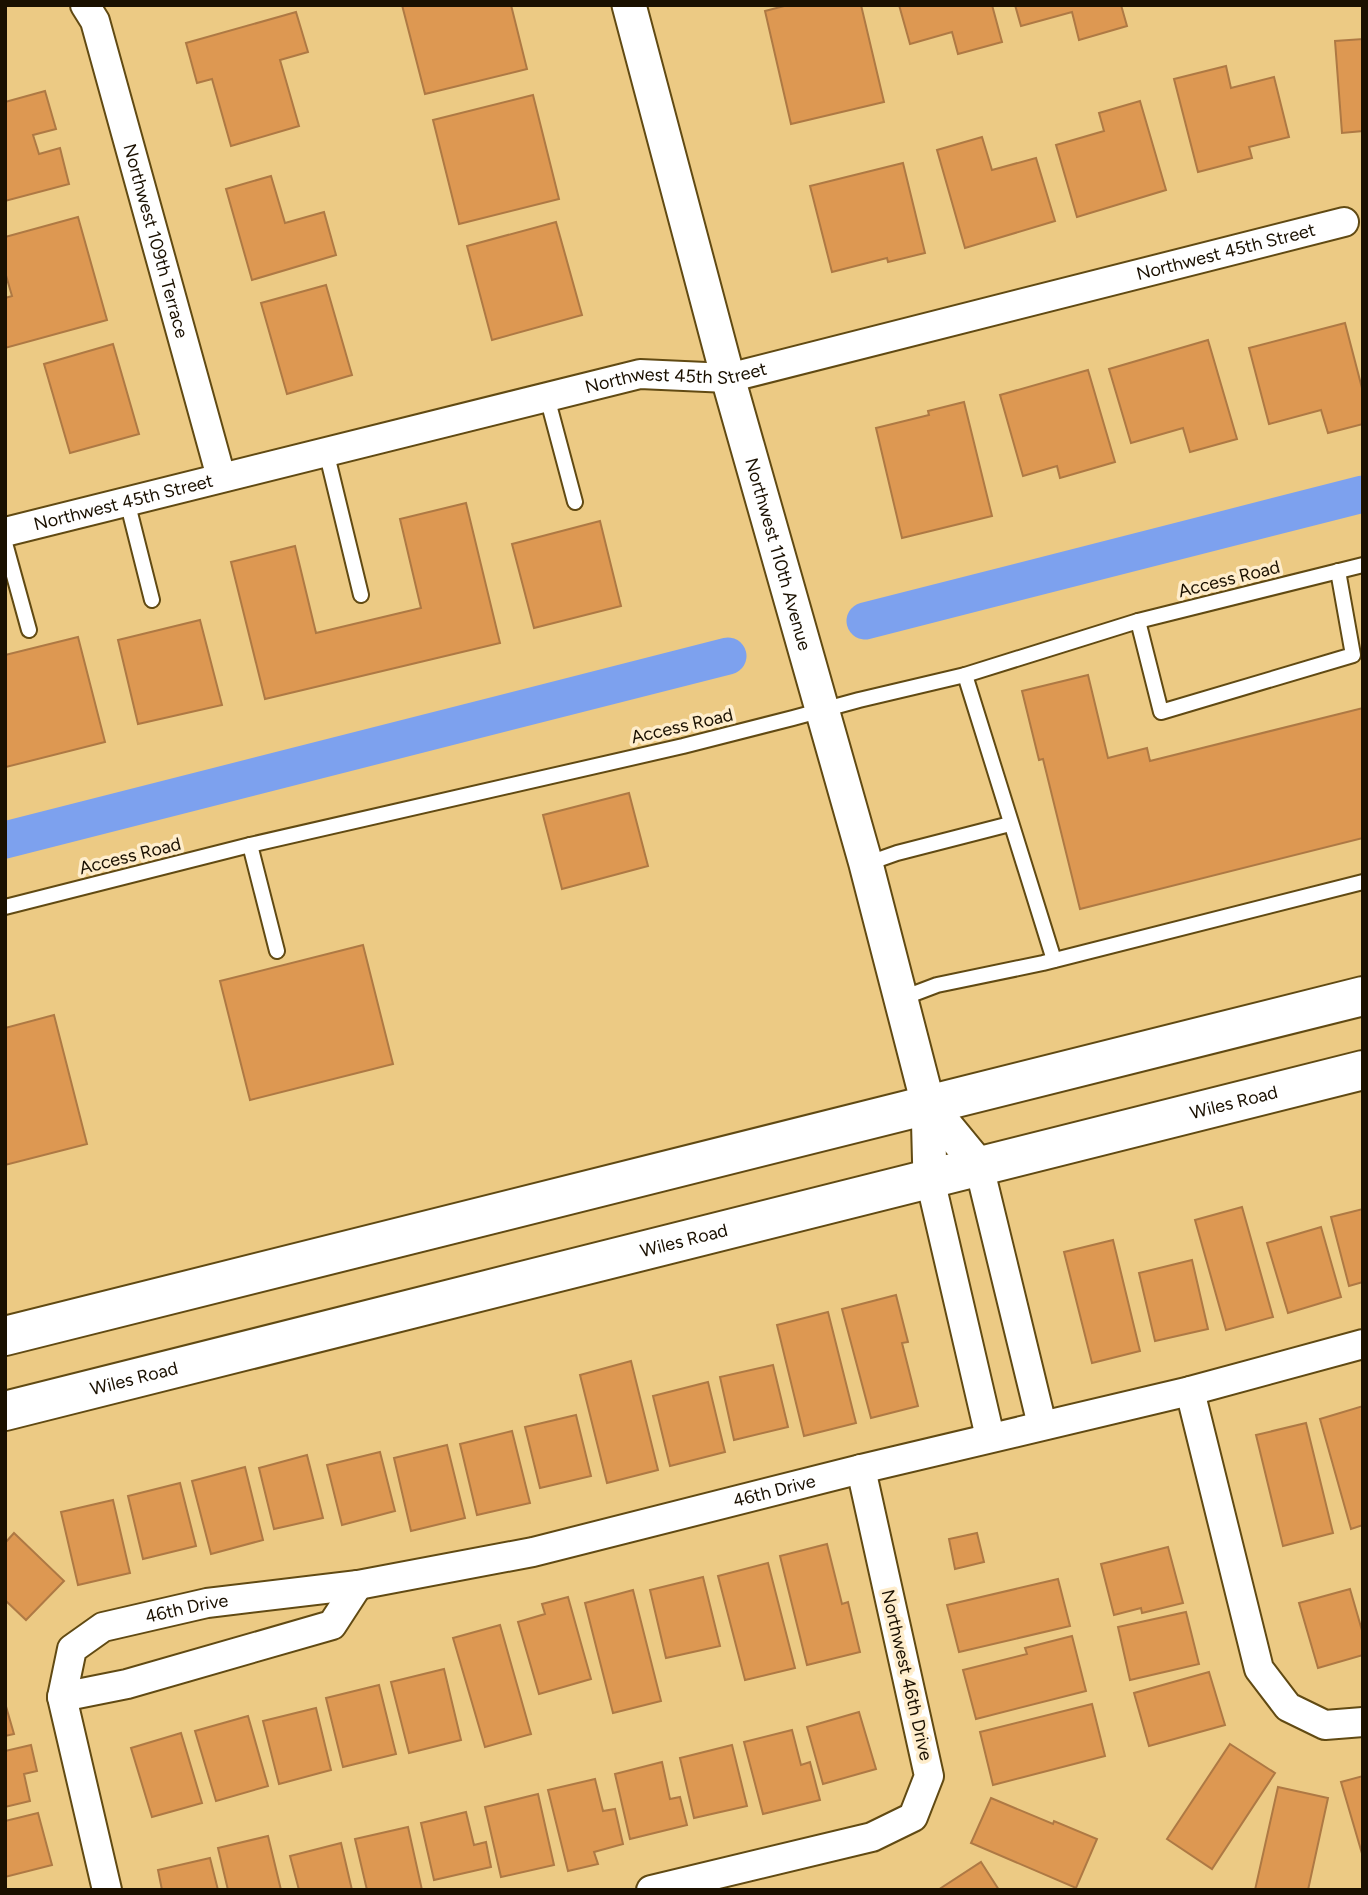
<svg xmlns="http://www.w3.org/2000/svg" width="1368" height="1895" font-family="Figtree,sans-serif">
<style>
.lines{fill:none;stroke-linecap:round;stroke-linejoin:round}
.canal{stroke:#7da1ee;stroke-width:37}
.building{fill:#dd9852;stroke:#ae7944;stroke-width:2}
.service-casing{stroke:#614a13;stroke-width:18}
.minor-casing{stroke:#614a13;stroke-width:32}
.tertiary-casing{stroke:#614a13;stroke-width:37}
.secondary-casing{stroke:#614a13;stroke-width:42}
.service{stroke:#fff;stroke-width:14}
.minor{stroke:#fff;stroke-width:28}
.tertiary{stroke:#fff;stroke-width:33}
.secondary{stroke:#fff;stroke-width:38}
.labels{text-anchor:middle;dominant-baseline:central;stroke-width:7;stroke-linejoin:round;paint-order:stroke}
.street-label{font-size:18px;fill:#1a1000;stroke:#feedcc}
</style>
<rect width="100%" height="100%" fill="#ecca84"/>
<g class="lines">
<g class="canal">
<path d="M 865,621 L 1363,494"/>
<path d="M 5,840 L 728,656"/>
</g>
</g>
<g class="building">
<path d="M 402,5 L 511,5 L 527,69 L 425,94 Z"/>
<path d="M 788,5 L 861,5 L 884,102 L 791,124 L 765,11 Z"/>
<path d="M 899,5 L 992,5 L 1002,42 L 958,54 L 952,32 L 910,44 Z"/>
<path d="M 1015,5 L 1121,5 L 1127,26 L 1079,40 L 1072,12 L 1021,26 Z"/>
<path d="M 296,12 L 308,52 L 280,60 L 299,126 L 231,146 L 212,79 L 197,83 L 186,43 Z"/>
<path d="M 1363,39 L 1363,131 L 1342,133 L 1335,41 Z"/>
<path d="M 1226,66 L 1231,88 L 1274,77 L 1289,137 L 1249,147 L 1252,158 L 1198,172 L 1174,79 Z"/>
<path d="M 45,91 L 56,129 L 33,135 L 39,154 L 60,148 L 69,184 L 5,201 L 5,102 Z"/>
<path d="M 533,95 L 559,199 L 459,224 L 433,120 Z"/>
<path d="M 1140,101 L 1166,190 L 1077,217 L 1056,145 L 1104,131 L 1099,113 Z"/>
<path d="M 982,137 L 992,170 L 1036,158 L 1055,221 L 965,248 L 937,150 Z"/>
<path d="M 903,163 L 925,253 L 888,262 L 887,258 L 832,272 L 810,186 Z"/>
<path d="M 271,176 L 285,223 L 324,212 L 336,255 L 252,280 L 226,189 Z"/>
<path d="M 78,217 L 107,320 L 5,348 L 5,298 L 12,296 L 5,272 L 5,237 Z"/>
<path d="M 556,222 L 582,315 L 492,340 L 467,246 Z"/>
<path d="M 326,285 L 352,375 L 287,394 L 261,303 Z"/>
<path d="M 1345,323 L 1363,392 L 1363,424 L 1328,433 L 1321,410 L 1269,424 L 1249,348 Z"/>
<path d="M 1208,340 L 1237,439 L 1190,452 L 1183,428 L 1131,443 L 1109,369 Z"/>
<path d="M 113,344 L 139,434 L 70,453 L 44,364 Z"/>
<path d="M 1088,370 L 1115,462 L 1060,478 L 1057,466 L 1023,476 L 1000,395 Z"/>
<path d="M 964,402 L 992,516 L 902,538 L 876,428 L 929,415 L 928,411 Z"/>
<path d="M 466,503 L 500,643 L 265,699 L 231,562 L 295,546 L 316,633 L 421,608 L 400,519 Z"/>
<path d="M 600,521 L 621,606 L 534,628 L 512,544 Z"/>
<path d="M 200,620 L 222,705 L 138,724 L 118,640 Z"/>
<path d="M 78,637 L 105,742 L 6,767 L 5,655 Z"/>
<path d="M 1088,675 L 1108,758 L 1147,748 L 1150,761 L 1363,708 L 1363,838 L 1080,909 L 1043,759 L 1039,760 L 1022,691 Z"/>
<path d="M 629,793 L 648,866 L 562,889 L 543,815 Z"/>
<path d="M 363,945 L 393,1064 L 250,1100 L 220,981 Z"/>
<path d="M 54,1015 L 87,1144 L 5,1165 L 5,1028 Z"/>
<path d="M 1242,1207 L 1273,1317 L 1226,1330 L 1195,1220 Z"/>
<path d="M 1363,1209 L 1363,1282 L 1349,1286 L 1331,1217 Z"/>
<path d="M 1321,1227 L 1341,1297 L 1288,1313 L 1267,1243 Z"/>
<path d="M 1113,1240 L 1140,1351 L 1092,1363 L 1064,1252 Z"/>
<path d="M 1192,1260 L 1208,1329 L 1155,1341 L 1139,1273 Z"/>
<path d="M 896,1295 L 908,1342 L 902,1343 L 918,1406 L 871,1418 L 842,1309 Z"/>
<path d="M 828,1312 L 856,1423 L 804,1436 L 777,1325 Z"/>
<path d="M 631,1361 L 658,1470 L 607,1483 L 580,1375 Z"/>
<path d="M 773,1365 L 788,1427 L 734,1440 L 720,1377 Z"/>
<path d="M 708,1382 L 725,1452 L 670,1466 L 653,1396 Z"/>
<path d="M 1363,1406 L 1363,1525 L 1351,1529 L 1320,1419 Z"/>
<path d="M 576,1415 L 591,1476 L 540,1488 L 525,1427 Z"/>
<path d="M 1306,1423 L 1333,1533 L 1283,1546 L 1256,1435 Z"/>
<path d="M 512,1431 L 530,1503 L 477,1515 L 460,1444 Z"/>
<path d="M 447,1445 L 465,1518 L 411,1531 L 394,1458 Z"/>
<path d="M 380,1452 L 395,1511 L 342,1525 L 327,1465 Z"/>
<path d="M 307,1455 L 323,1518 L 274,1529 L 259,1468 Z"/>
<path d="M 245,1467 L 263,1540 L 211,1554 L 192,1481 Z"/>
<path d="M 180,1483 L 196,1546 L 143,1559 L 128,1496 Z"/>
<path d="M 113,1500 L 130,1573 L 78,1585 L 61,1512 Z"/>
<path d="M 14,1533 L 64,1581 L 26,1620 L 5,1600 L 5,1543 Z"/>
<path d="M 977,1533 L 984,1562 L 955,1569 L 949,1539 Z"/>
<path d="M 827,1544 L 842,1604 L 848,1602 L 860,1652 L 807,1665 L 780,1556 Z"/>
<path d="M 1168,1547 L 1183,1603 L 1142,1613 L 1141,1608 L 1114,1615 L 1101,1564 Z"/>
<path d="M 768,1563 L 795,1668 L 745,1680 L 718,1576 Z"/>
<path d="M 703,1577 L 720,1646 L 666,1658 L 650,1590 Z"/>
<path d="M 1058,1579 L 1070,1626 L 959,1652 L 947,1605 Z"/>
<path d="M 1350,1589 L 1363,1634 L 1363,1655 L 1318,1668 L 1299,1603 Z"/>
<path d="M 633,1590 L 661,1701 L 613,1713 L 585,1603 Z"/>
<path d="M 568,1597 L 591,1679 L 539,1694 L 518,1622 L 545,1614 L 542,1604 Z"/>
<path d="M 1186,1612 L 1199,1664 L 1130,1680 L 1118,1627 Z"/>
<path d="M 500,1625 L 531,1734 L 485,1747 L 453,1638 Z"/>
<path d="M 1072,1636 L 1086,1691 L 976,1719 L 963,1670 L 1027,1654 L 1025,1648 Z"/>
<path d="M 444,1669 L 461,1740 L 409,1753 L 391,1682 Z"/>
<path d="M 1209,1672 L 1225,1725 L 1149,1746 L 1134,1693 Z"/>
<path d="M 379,1685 L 396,1754 L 343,1767 L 326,1698 Z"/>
<path d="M 5,1703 L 14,1734 L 5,1736 Z"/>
<path d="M 1092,1704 L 1105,1756 L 993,1785 L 980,1732 Z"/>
<path d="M 316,1708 L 331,1770 L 279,1784 L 263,1721 Z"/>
<path d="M 859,1712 L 876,1769 L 823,1784 L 807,1727 Z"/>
<path d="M 248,1716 L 268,1786 L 216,1801 L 195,1731 Z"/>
<path d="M 792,1730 L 801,1765 L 810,1762 L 820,1800 L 763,1814 L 744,1742 Z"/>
<path d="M 181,1733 L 202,1803 L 152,1817 L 131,1748 Z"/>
<path d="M 1230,1744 L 1275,1773 L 1212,1869 L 1167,1839 Z"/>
<path d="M 31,1745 L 37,1771 L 24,1774 L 30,1801 L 5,1807 L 5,1751 Z"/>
<path d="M 732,1745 L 747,1806 L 694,1818 L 680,1758 Z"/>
<path d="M 662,1762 L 670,1799 L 680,1797 L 687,1825 L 630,1839 L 615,1774 Z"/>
<path d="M 1363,1776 L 1363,1857 L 1341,1782 Z"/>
<path d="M 595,1779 L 603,1811 L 615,1809 L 623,1844 L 594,1852 L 598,1864 L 568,1871 L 548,1790 Z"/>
<path d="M 1278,1787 L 1328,1798 L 1308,1890 L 1255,1890 Z"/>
<path d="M 538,1794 L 554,1865 L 501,1877 L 485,1807 Z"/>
<path d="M 991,1798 L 1053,1824 L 1054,1821 L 1097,1839 L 1076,1888 L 971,1843 Z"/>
<path d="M 466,1812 L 474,1845 L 486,1842 L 491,1867 L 434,1880 L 421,1823 Z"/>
<path d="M 38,1813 L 52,1865 L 5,1877 L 5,1821 Z"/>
<path d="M 408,1827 L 422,1890 L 367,1890 L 355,1839 Z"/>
<path d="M 268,1836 L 281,1890 L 228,1890 L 218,1848 Z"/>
<path d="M 341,1843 L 352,1890 L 299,1890 L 290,1856 Z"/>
<path d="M 210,1858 L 218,1890 L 162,1890 L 158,1870 Z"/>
<path d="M 981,1862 L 999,1890 L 938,1890 Z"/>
</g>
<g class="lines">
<defs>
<g id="service">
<path d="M 547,397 L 575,502"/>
<path d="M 326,451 L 361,595"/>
<path d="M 127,501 L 152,600"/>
<path d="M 5,543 L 29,630"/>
<path d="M 1138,621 L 1161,712 L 1353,655 L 1338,571"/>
<path d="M 965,675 L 1054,960"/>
<path d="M 250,845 L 277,951"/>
<path d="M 866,864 L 897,853 L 1010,824"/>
<path d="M 5,907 L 250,845 L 683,746 L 793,718 L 859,700 L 965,675 L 1138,621 L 1363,565"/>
<path d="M 900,999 L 937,985 L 1043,963 L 1363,882"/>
</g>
<g id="minor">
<path id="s1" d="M 85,5 L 95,21 L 221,477"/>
<path id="s2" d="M 5,532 L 640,374 L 728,378 L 1344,222"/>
<path d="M 979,1166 L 1042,1425"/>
<path d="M 930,1179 L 990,1437"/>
<path d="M 1190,1391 L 1259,1669 L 1288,1707 L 1325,1725 L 1363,1722"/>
<path d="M 62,1697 L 127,1684 L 332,1625 L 358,1585"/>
<path id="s3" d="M 107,1890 L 62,1697 L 72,1649 L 103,1627 L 207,1603 L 358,1585 L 533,1552 L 861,1469 L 1190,1391 L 1363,1344"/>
<path d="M 651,1890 L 872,1837 L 913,1817 L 929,1776 L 861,1469"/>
</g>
<g id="tertiary">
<path id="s4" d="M 629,5 L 728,378 L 866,864 L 928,1104 L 930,1179"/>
<path d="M 928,1104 L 979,1166"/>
</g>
<g id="secondary">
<path d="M 5,1336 L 1363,996"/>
<path id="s5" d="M 5,1411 L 1363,1070"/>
</g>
</defs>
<use href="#service" class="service-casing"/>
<use href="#minor" class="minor-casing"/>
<use href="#tertiary" class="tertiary-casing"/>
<use href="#secondary" class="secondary-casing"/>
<use href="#service" class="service"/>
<use href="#minor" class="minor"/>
<use href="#tertiary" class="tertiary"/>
<use href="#secondary" class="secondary"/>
</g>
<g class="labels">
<g class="street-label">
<text stroke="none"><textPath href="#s1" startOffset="247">Northwest 109th Terrace</textPath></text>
<text stroke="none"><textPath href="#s2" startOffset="1256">Northwest 45th Street</textPath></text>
<text stroke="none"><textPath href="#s2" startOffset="690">Northwest 45th Street</textPath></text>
<text stroke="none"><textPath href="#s2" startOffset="122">Northwest 45th Street</textPath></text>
<text stroke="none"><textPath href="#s4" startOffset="569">Northwest 110th Avenue</textPath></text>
<text transform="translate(1229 579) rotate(-14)">Access Road</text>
<text transform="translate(682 726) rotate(-13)">Access Road</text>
<text transform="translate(130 856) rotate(-14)">Access Road</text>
<text stroke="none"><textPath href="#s5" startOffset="1267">Wiles Road</textPath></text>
<text stroke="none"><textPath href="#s5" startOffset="700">Wiles Road</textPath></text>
<text stroke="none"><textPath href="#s5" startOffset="133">Wiles Road</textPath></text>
<text stroke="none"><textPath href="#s3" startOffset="971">46th Drive</textPath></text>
<text stroke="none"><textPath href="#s3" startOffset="371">46th Drive</textPath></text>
<text transform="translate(907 1675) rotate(77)">Northwest 46th Drive</text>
</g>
</g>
<rect width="1368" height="1895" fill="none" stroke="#1a1000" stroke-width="14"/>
</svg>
